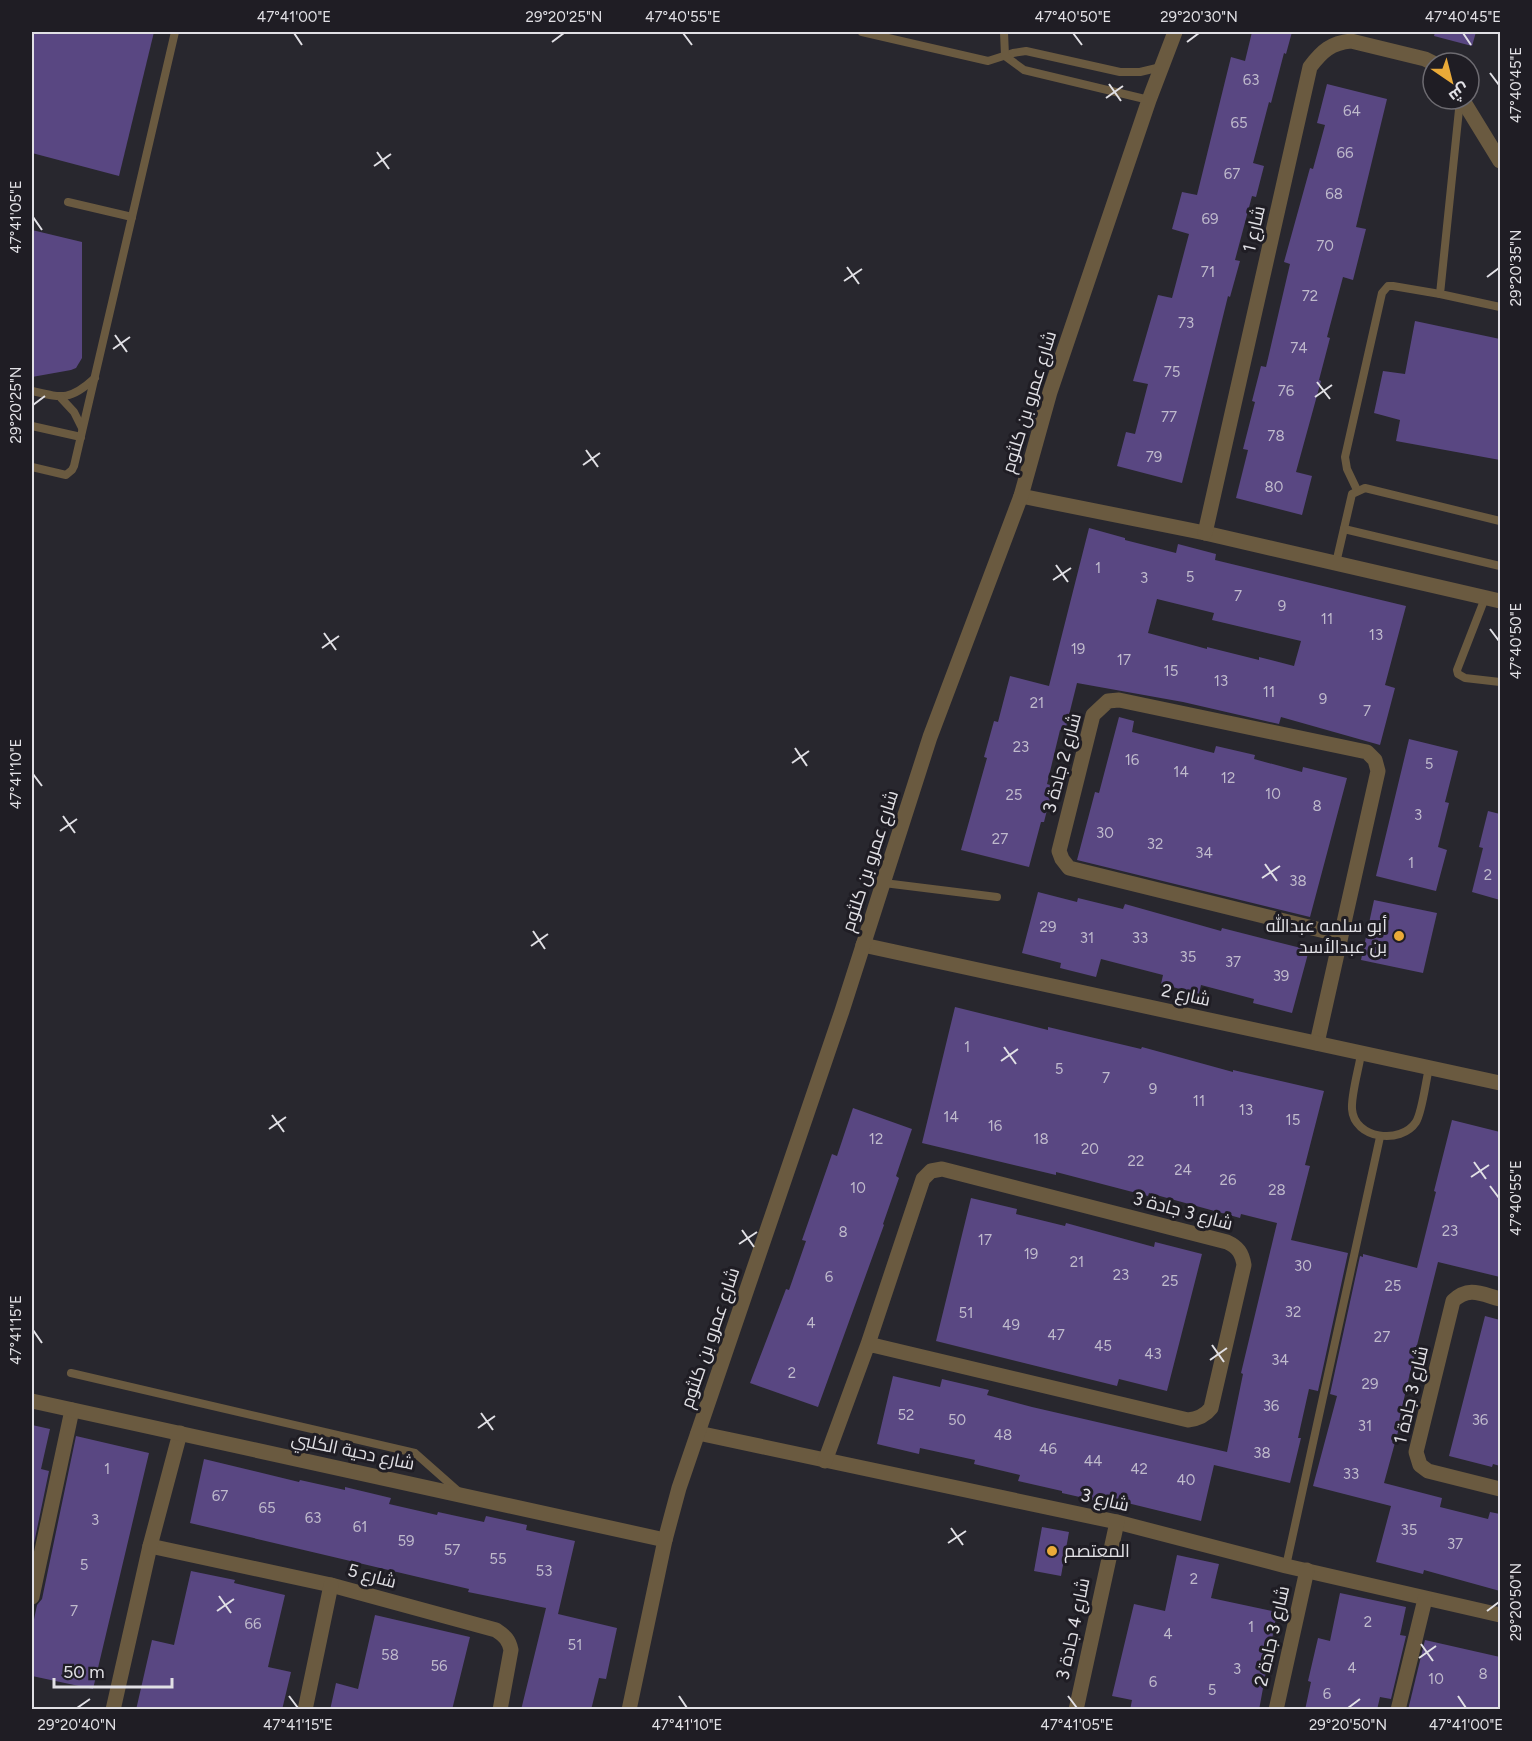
<svg xmlns="http://www.w3.org/2000/svg" width="1532" height="1741" font-family="Figtree,Cairo,sans-serif">
<style>
.building{fill:#594782;fill-rule:evenodd}
.lines{fill:none;stroke-linecap:round;stroke-linejoin:round}
.service{stroke:#6a5a40;stroke-width:8}
.minor{stroke:#6a5a40;stroke-width:15}
.tertiary{stroke:#6a5a40;stroke-width:15}
.ticks{fill:none;stroke:#e1e0e5;stroke-width:2}
.poi-dot{fill:#eaaa38;stroke:#1f1d24;stroke-width:2}
.labels{text-anchor:middle;dominant-baseline:central;stroke-width:6;stroke-linejoin:round;paint-order:stroke}
.number-label{font-size:15px;fill:#bfbacc}
.street-label{font-size:18px;fill:#e1e0e5;stroke:#1f1d24}
.poi-label{font-size:18px;fill:#e1e0e5;stroke:#1f1d24;text-anchor:end}
.neatline{fill:none;stroke:#e1e0e5;stroke-width:2}
.ticks-label{font-size:15px;text-anchor:middle;fill:#e1e0e5}
</style>
<rect width="100%" height="100%" fill="#28272e"/>
<g class="building">
<path d="M 32,32 L 154,32 L 119,176 L 32,153 Z"/>
<path d="M 1252,32 L 1292,32 L 1286,54 L 1284,53 L 1271,103 L 1269,102 L 1253,163 L 1264,166 L 1256,197 L 1252,196 L 1235,260 L 1240,261 L 1230,297 L 1228,296 L 1182,483 L 1117,466 L 1126,432 L 1135,434 L 1148,384 L 1133,381 L 1158,295 L 1172,298 L 1189,234 L 1172,229 L 1182,192 L 1197,195 L 1231,57 L 1245,61 Z"/>
<path d="M 1435,32 L 1476,32 L 1472,46 L 1434,36 Z"/>
<path d="M 1327,84 L 1387,99 L 1356,227 L 1366,229 L 1353,280 L 1343,277 L 1327,337 L 1330,338 L 1319,380 L 1321,381 L 1296,472 L 1312,476 L 1302,515 L 1236,498 L 1248,450 L 1243,449 L 1255,402 L 1252,401 L 1261,366 L 1266,367 L 1290,264 L 1284,262 L 1310,168 L 1313,169 L 1325,125 L 1317,123 Z"/>
<path d="M 32,230 L 82,242 L 82,358 L 76,368 L 71,370 L 32,377 Z"/>
<path d="M 1415,321 L 1500,339 L 1500,460 L 1396,441 L 1400,420 L 1374,413 L 1383,371 L 1405,374 Z"/>
<path d="M 1089,528 L 1125,538 L 1125,540 L 1176,553 L 1178,544 L 1216,554 L 1215,560 L 1406,606 L 1385,685 L 1395,688 L 1380,745 L 1281,717 L 1279,724 L 1183,702 L 1077,683 L 1065,731 L 1060,730 L 1047,784 L 1053,786 L 1044,822 L 1041,822 L 1029,867 L 961,850 L 987,758 L 984,757 L 994,721 L 998,722 L 1010,676 L 1049,686 ZM 1157,599 L 1214,613 L 1212,620 L 1301,641 L 1294,666 L 1259,657 L 1259,660 L 1207,647 L 1207,649 L 1148,633 Z"/>
<path d="M 1119,717 L 1134,721 L 1132,732 L 1214,753 L 1216,746 L 1255,755 L 1254,759 L 1302,772 L 1303,767 L 1347,778 L 1310,917 L 1077,860 L 1095,792 L 1099,793 Z"/>
<path d="M 1409,739 L 1458,751 L 1445,802 L 1449,803 L 1438,847 L 1447,850 L 1436,891 L 1376,876 Z"/>
<path d="M 1488,811 L 1500,814 L 1500,900 L 1472,892 L 1483,848 L 1479,847 Z"/>
<path d="M 1038,892 L 1077,902 L 1078,898 L 1123,909 L 1125,904 L 1221,931 L 1222,928 L 1309,950 L 1292,1013 L 1253,1003 L 1254,999 L 1201,985 L 1199,994 L 1161,984 L 1163,975 L 1101,959 L 1096,977 L 1060,968 L 1061,963 L 1022,953 Z"/>
<path d="M 1374,900 L 1437,913 L 1423,973 L 1361,960 Z"/>
<path d="M 955,1007 L 1048,1030 L 1048,1027 L 1141,1049 L 1142,1047 L 1233,1072 L 1233,1070 L 1324,1091 L 1305,1165 L 1310,1166 L 1291,1240 L 1348,1253 L 1318,1391 L 1309,1389 L 1298,1438 L 1301,1438 L 1290,1483 L 1214,1465 L 1201,1521 L 1107,1498 L 1106,1503 L 1062,1493 L 1062,1491 L 1018,1481 L 1020,1475 L 974,1464 L 975,1460 L 920,1448 L 919,1454 L 877,1444 L 893,1376 L 940,1387 L 942,1379 L 989,1390 L 987,1395 L 1032,1407 L 1227,1452 L 1243,1374 L 1241,1373 L 1277,1223 L 1241,1214 L 1240,1218 L 1149,1193 L 1148,1196 L 1056,1172 L 1056,1175 L 922,1143 Z"/>
<path d="M 853,1108 L 912,1129 L 896,1176 L 899,1178 L 883,1224 L 884,1225 L 818,1407 L 750,1383 L 786,1289 L 789,1290 L 806,1241 L 802,1240 L 832,1154 L 837,1156 Z"/>
<path d="M 1452,1120 L 1500,1132 L 1500,1277 L 1438,1262 L 1410,1373 L 1400,1416 L 1402,1417 L 1384,1483 L 1442,1498 L 1440,1507 L 1488,1519 L 1490,1512 L 1500,1514 L 1500,1591 L 1424,1570 L 1423,1574 L 1376,1562 L 1391,1506 L 1313,1486 L 1337,1396 L 1330,1394 L 1360,1256 L 1363,1257 L 1363,1254 L 1417,1268 L 1436,1192 L 1434,1191 Z"/>
<path d="M 971,1198 L 1017,1209 L 1016,1214 L 1065,1226 L 1066,1223 L 1154,1247 L 1155,1242 L 1202,1254 L 1167,1391 L 1119,1379 L 1117,1386 L 936,1341 Z"/>
<path d="M 1485,1316 L 1500,1320 L 1500,1466 L 1493,1464 L 1492,1467 L 1449,1456 Z"/>
<path d="M 32,1425 L 50,1429 L 41,1469 L 49,1471 L 32,1553 Z"/>
<path d="M 76,1436 L 149,1453 L 93,1689 L 32,1676 L 32,1629 L 37,1605 L 42,1599 Z"/>
<path d="M 204,1459 L 299,1482 L 300,1480 L 345,1490 L 345,1487 L 391,1498 L 389,1504 L 437,1515 L 438,1512 L 484,1522 L 486,1516 L 527,1525 L 526,1530 L 575,1541 L 558,1614 L 617,1628 L 606,1679 L 599,1678 L 591,1710 L 521,1710 L 546,1608 L 468,1592 L 469,1589 L 190,1523 Z"/>
<path d="M 1042,1527 L 1069,1532 L 1061,1576 L 1034,1571 Z"/>
<path d="M 1177,1555 L 1219,1564 L 1211,1598 L 1277,1612 L 1259,1710 L 1130,1710 L 1132,1700 L 1112,1696 L 1134,1604 L 1165,1611 Z"/>
<path d="M 191,1571 L 235,1580 L 234,1583 L 285,1595 L 268,1667 L 291,1672 L 282,1710 L 136,1710 L 152,1640 L 174,1645 Z"/>
<path d="M 1340,1593 L 1406,1607 L 1400,1635 L 1406,1636 L 1391,1699 L 1380,1697 L 1377,1710 L 1305,1710 L 1311,1682 L 1308,1681 L 1318,1638 L 1330,1641 Z"/>
<path d="M 375,1615 L 470,1637 L 452,1710 L 330,1710 L 336,1683 L 358,1689 Z"/>
<path d="M 1425,1640 L 1500,1657 L 1500,1710 L 1408,1710 Z"/>
</g>
<g class="lines">
<g class="service">
<path d="M 862,32 L 988,61 L 1013,53 L 1026,51 L 1120,72 L 1140,72 L 1161,67"/>
<path d="M 1004,32 L 1005,56 L 1024,70 L 1149,100"/>
<path d="M 1460,100 L 1440,294 L 1500,307"/>
<path d="M 68,202 L 132,217"/>
<path d="M 32,391 C 62,398 70,401 95,378"/>
<path d="M 61,398 L 74,412 L 82,428"/>
<path d="M 32,426 L 81,437"/>
<path d="M 32,467 L 66,475 L 72,470 L 74,466 L 175,32"/>
<path d="M 1357,490 L 1347,469 L 1345,457 L 1382,293 L 1388,286 L 1393,286 L 1440,294"/>
<path d="M 1344,529 L 1500,566"/>
<path d="M 1336,563 L 1352,494 L 1365,488 L 1500,521"/>
<path d="M 1485,598 L 1457,670 L 1458,674 L 1465,678 L 1500,682"/>
<path d="M 884,883 L 997,897"/>
<path d="M 1361,1054 C 1359,1068 1351,1095 1352,1109 C 1354,1139 1401,1145 1416,1122 C 1422,1113 1426,1080 1429,1068"/>
<path d="M 71,1373 L 415,1453 L 458,1491"/>
<path d="M 1286,1566 L 1380,1137"/>
</g>
<g class="minor">
<path d="M 1462,99 L 1500,161"/>
<path d="M 1021,496 L 1205,533 L 1500,601"/>
<path d="M 1205,533 L 1310,67 C 1322,51 1331,43 1351,41 L 1425,59 L 1433,63"/>
<path d="M 1317,1043 L 1378,771 L 1375,760 L 1367,752 L 1119,700 L 1108,701 L 1093,715 L 1059,851 L 1062,859 L 1069,868 L 1341,935"/>
<path d="M 1500,1299 C 1481,1294 1469,1286 1453,1301 L 1416,1452 L 1420,1465 L 1428,1471 L 1500,1489"/>
<path d="M 698,1433 L 1117,1522 L 1286,1566 L 1500,1615"/>
<path d="M 825,1461 L 868,1344 L 923,1179 L 931,1171 L 942,1169 L 1227,1242 C 1238,1247 1242,1253 1244,1265 L 1211,1408 C 1205,1416 1197,1419 1188,1420 L 868,1344"/>
<path d="M 150,1546 L 331,1585 L 496,1630 C 505,1636 509,1640 511,1650 L 500,1710"/>
<path d="M 32,1597 L 72,1410"/>
<path d="M 113,1710 L 150,1546 L 180,1433"/>
<path d="M 305,1710 L 331,1585"/>
<path d="M 1076,1710 L 1117,1522"/>
<path d="M 1276,1710 L 1307,1570"/>
<path d="M 1398,1710 L 1425,1599"/>
</g>
<g class="tertiary">
<path d="M 863,945 L 1500,1083"/>
<path d="M 32,1401 L 665,1540"/>
<path d="M 629,1710 L 665,1540 L 679,1488 L 842,1011 L 930,737 L 1021,496 L 1050,392 L 1149,100 L 1175,32"/>
</g>
</g>
<path class="ticks" d="M 294,33 L 302,45M 683,33 L 692,45M 1073,33 L 1082,45M 1463,33 L 1471,45M 552,42 L 564,33M 1187,42 L 1199,33M 1490,73 L 1499,85M 1109,84 L 1121,101M 1106,98 L 1123,86M 377,152 L 389,169M 374,166 L 391,154M 33,217 L 42,230M 847,267 L 859,284M 1487,277 L 1499,268M 844,281 L 862,269M 115,335 L 127,352M 113,349 L 130,337M 1317,382 L 1330,399M 1315,397 L 1332,385M 33,405 L 45,396M 586,450 L 598,467M 583,465 L 600,453M 1056,565 L 1068,582M 1053,580 L 1071,568M 1490,629 L 1499,641M 324,633 L 336,650M 322,648 L 339,636M 795,748 L 807,766M 792,763 L 809,751M 33,774 L 42,786M 63,816 L 75,833M 60,831 L 77,819M 1265,864 L 1277,881M 1262,878 L 1280,866M 533,931 L 545,949M 531,946 L 548,934M 1004,1047 L 1016,1064M 1001,1061 L 1018,1049M 272,1115 L 284,1132M 269,1129 L 286,1117M 1474,1162 L 1486,1179M 1471,1177 L 1489,1165M 1490,1186 L 1499,1198M 742,1230 L 754,1247M 739,1244 L 757,1232M 33,1330 L 42,1343M 1212,1345 L 1224,1362M 1210,1360 L 1227,1348M 481,1413 L 493,1430M 478,1428 L 495,1416M 951,1528 L 963,1545M 948,1543 L 966,1531M 219,1596 L 231,1613M 217,1611 L 234,1599M 1487,1611 L 1499,1602M 1421,1644 L 1433,1661M 1419,1658 L 1436,1646M 289,1696 L 298,1708M 679,1696 L 687,1708M 1068,1696 L 1077,1708M 1458,1696 L 1466,1708M 77,1708 L 90,1699M 1348,1708 L 1360,1699"/>
<g class="poi-dot">
<circle cx="1399" cy="936" r="6"/>
<circle cx="1052" cy="1551" r="6"/>
</g>
<g class="labels">
<g class="number-label">
<text x="1251" y="80">63</text>
<text x="1352" y="111">64</text>
<text x="1239" y="123">65</text>
<text x="1345" y="153">66</text>
<text x="1232" y="174">67</text>
<text x="1334" y="194">68</text>
<text x="1210" y="219">69</text>
<text x="1325" y="246">70</text>
<text x="1208" y="272">71</text>
<text x="1310" y="296">72</text>
<text x="1186" y="323">73</text>
<text x="1299" y="348">74</text>
<text x="1172" y="372">75</text>
<text x="1286" y="391">76</text>
<text x="1169" y="417">77</text>
<text x="1276" y="436">78</text>
<text x="1154" y="457">79</text>
<text x="1274" y="487">80</text>
<text x="1098" y="568">1</text>
<text x="1190" y="577">5</text>
<text x="1144" y="578">3</text>
<text x="1238" y="596">7</text>
<text x="1282" y="606">9</text>
<text x="1327" y="619">11</text>
<text x="1376" y="635">13</text>
<text x="1078" y="649">19</text>
<text x="1124" y="660">17</text>
<text x="1171" y="671">15</text>
<text x="1221" y="681">13</text>
<text x="1269" y="692">11</text>
<text x="1323" y="699">9</text>
<text x="1037" y="703">21</text>
<text x="1367" y="711">7</text>
<text x="1021" y="747">23</text>
<text x="1132" y="760">16</text>
<text x="1429" y="764">5</text>
<text x="1181" y="772">14</text>
<text x="1228" y="778">12</text>
<text x="1273" y="794">10</text>
<text x="1014" y="795">25</text>
<text x="1317" y="806">8</text>
<text x="1418" y="815">3</text>
<text x="1105" y="833">30</text>
<text x="1000" y="839">27</text>
<text x="1155" y="844">32</text>
<text x="1204" y="853">34</text>
<text x="1411" y="863">1</text>
<text x="1488" y="875">2</text>
<text x="1298" y="881">38</text>
<text x="1048" y="927">29</text>
<text x="1087" y="938">31</text>
<text x="1140" y="938">33</text>
<text x="1188" y="957">35</text>
<text x="1233" y="962">37</text>
<text x="1281" y="976">39</text>
<text x="967" y="1047">1</text>
<text x="1059" y="1069">5</text>
<text x="1106" y="1078">7</text>
<text x="1153" y="1089">9</text>
<text x="1199" y="1101">11</text>
<text x="1246" y="1110">13</text>
<text x="951" y="1117">14</text>
<text x="1293" y="1120">15</text>
<text x="995" y="1126">16</text>
<text x="876" y="1139">12</text>
<text x="1041" y="1139">18</text>
<text x="1090" y="1149">20</text>
<text x="1136" y="1161">22</text>
<text x="1183" y="1170">24</text>
<text x="1228" y="1180">26</text>
<text x="858" y="1188">10</text>
<text x="1277" y="1190">28</text>
<text x="1450" y="1231">23</text>
<text x="843" y="1232">8</text>
<text x="985" y="1240">17</text>
<text x="1031" y="1254">19</text>
<text x="1077" y="1262">21</text>
<text x="1303" y="1266">30</text>
<text x="1121" y="1275">23</text>
<text x="829" y="1277">6</text>
<text x="1170" y="1281">25</text>
<text x="1393" y="1286">25</text>
<text x="1293" y="1312">32</text>
<text x="966" y="1313">51</text>
<text x="811" y="1323">4</text>
<text x="1011" y="1325">49</text>
<text x="1056" y="1335">47</text>
<text x="1382" y="1337">27</text>
<text x="1103" y="1346">45</text>
<text x="1153" y="1354">43</text>
<text x="1280" y="1360">34</text>
<text x="792" y="1373">2</text>
<text x="1370" y="1384">29</text>
<text x="1271" y="1406">36</text>
<text x="906" y="1415">52</text>
<text x="957" y="1420">50</text>
<text x="1480" y="1420">36</text>
<text x="1365" y="1426">31</text>
<text x="1003" y="1435">48</text>
<text x="1048" y="1449">46</text>
<text x="1262" y="1453">38</text>
<text x="1093" y="1461">44</text>
<text x="107" y="1469">1</text>
<text x="1139" y="1469">42</text>
<text x="1351" y="1474">33</text>
<text x="1186" y="1480">40</text>
<text x="220" y="1496">67</text>
<text x="267" y="1508">65</text>
<text x="313" y="1518">63</text>
<text x="95" y="1520">3</text>
<text x="360" y="1527">61</text>
<text x="1409" y="1530">35</text>
<text x="406" y="1541">59</text>
<text x="1455" y="1544">37</text>
<text x="452" y="1550">57</text>
<text x="498" y="1559">55</text>
<text x="84" y="1565">5</text>
<text x="544" y="1571">53</text>
<text x="1194" y="1579">2</text>
<text x="74" y="1611">7</text>
<text x="1368" y="1622">2</text>
<text x="253" y="1624">66</text>
<text x="1251" y="1627">1</text>
<text x="1168" y="1634">4</text>
<text x="575" y="1645">51</text>
<text x="390" y="1655">58</text>
<text x="439" y="1666">56</text>
<text x="1352" y="1668">4</text>
<text x="1237" y="1669">3</text>
<text x="1483" y="1674">8</text>
<text x="1436" y="1679">10</text>
<text x="1153" y="1682">6</text>
<text x="1212" y="1690">5</text>
<text x="1327" y="1694">6</text>
</g>
<g class="street-label">
<text transform="translate(1254 229) rotate(-77)">شارع 1</text>
<text transform="translate(1029 402) rotate(-73)">شارع عمرو بن كلثوم</text>
<text transform="translate(1062 763) rotate(-75)">شارع 2 جادة 3</text>
<text transform="translate(870 861) rotate(-72)">شارع عمرو بن كلثوم</text>
<text transform="translate(1186 995) rotate(12)">شارع 2</text>
<text transform="translate(1183 1211) rotate(15)">شارع 3 جادة 3</text>
<text transform="translate(710 1338) rotate(-71)">شارع عمرو بن كلثوم</text>
<text transform="translate(1411 1395) rotate(-77)">شارع 3 جادة 1</text>
<text transform="translate(353 1451) rotate(12)">شارع دحية الكلبي</text>
<text transform="translate(1105 1500) rotate(13)">شارع 3</text>
<text transform="translate(372 1576) rotate(15)">شارع 5</text>
<text transform="translate(1073 1629) rotate(-78)">شارع 4 جادة 3</text>
<text transform="translate(1272 1636) rotate(-77)">شارع 3 جادة 2</text>
</g>
<g class="poi-label">
<text x="1387" y="926">أبو سلمه عبدالله<tspan x="1387" dy="21">بن عبدالأسد</tspan></text>
<text x="1064" y="1551" text-anchor="start">المعتصم</text>
</g>
</g>
<rect width="1532" height="1741" fill="none" stroke="#1f1d24" stroke-width="66"/>
<g transform="translate(1451 81) rotate(145)"><circle r="28" fill="#1f1d24" stroke="#6d6b71" stroke-width="1.5"/>
<path d="M0-4.5L10 22L0 15L-10 22Z" fill="#eaaa38"/>
<text y="-9" font-size="16" font-weight="bold" text-anchor="middle" fill="#e1e0e5">ش</text>
</g>
<path d="M54 1678v9h118v-9" fill="none" stroke="#e1e0e5" stroke-width="3"/>
<text x="63" y="1678" font-size="18" fill="#e1e0e5" stroke="#1f1d24" stroke-width="4.5" paint-order="stroke">50 m</text>
<rect x="33" y="33" width="1466" height="1675" class="neatline"/>
<g class="ticks-label">
<text x="294" y="22">47°41'00"E</text>
<text x="564" y="22">29°20'25"N</text>
<text x="683" y="22">47°40'55"E</text>
<text x="1073" y="22">47°40'50"E</text>
<text x="1199" y="22">29°20'30"N</text>
<text x="1463" y="22">47°40'45"E</text>
<text transform="translate(1516 85) rotate(-90)" y="5">47°40'45"E</text>
<text transform="translate(16 217) rotate(-90)" y="5">47°41'05"E</text>
<text transform="translate(1516 268) rotate(-90)" y="5">29°20'35"N</text>
<text transform="translate(16 405) rotate(-90)" y="5">29°20'25"N</text>
<text transform="translate(1516 641) rotate(-90)" y="5">47°40'50"E</text>
<text transform="translate(16 774) rotate(-90)" y="5">47°41'10"E</text>
<text transform="translate(1516 1198) rotate(-90)" y="5">47°40'55"E</text>
<text transform="translate(16 1330) rotate(-90)" y="5">47°41'15"E</text>
<text transform="translate(1516 1602) rotate(-90)" y="5">29°20'50"N</text>
<text x="77" y="1730">29°20'40"N</text>
<text x="298" y="1730">47°41'15"E</text>
<text x="687" y="1730">47°41'10"E</text>
<text x="1077" y="1730">47°41'05"E</text>
<text x="1348" y="1730">29°20'50"N</text>
<text x="1466" y="1730">47°41'00"E</text>
</g>
</svg>
